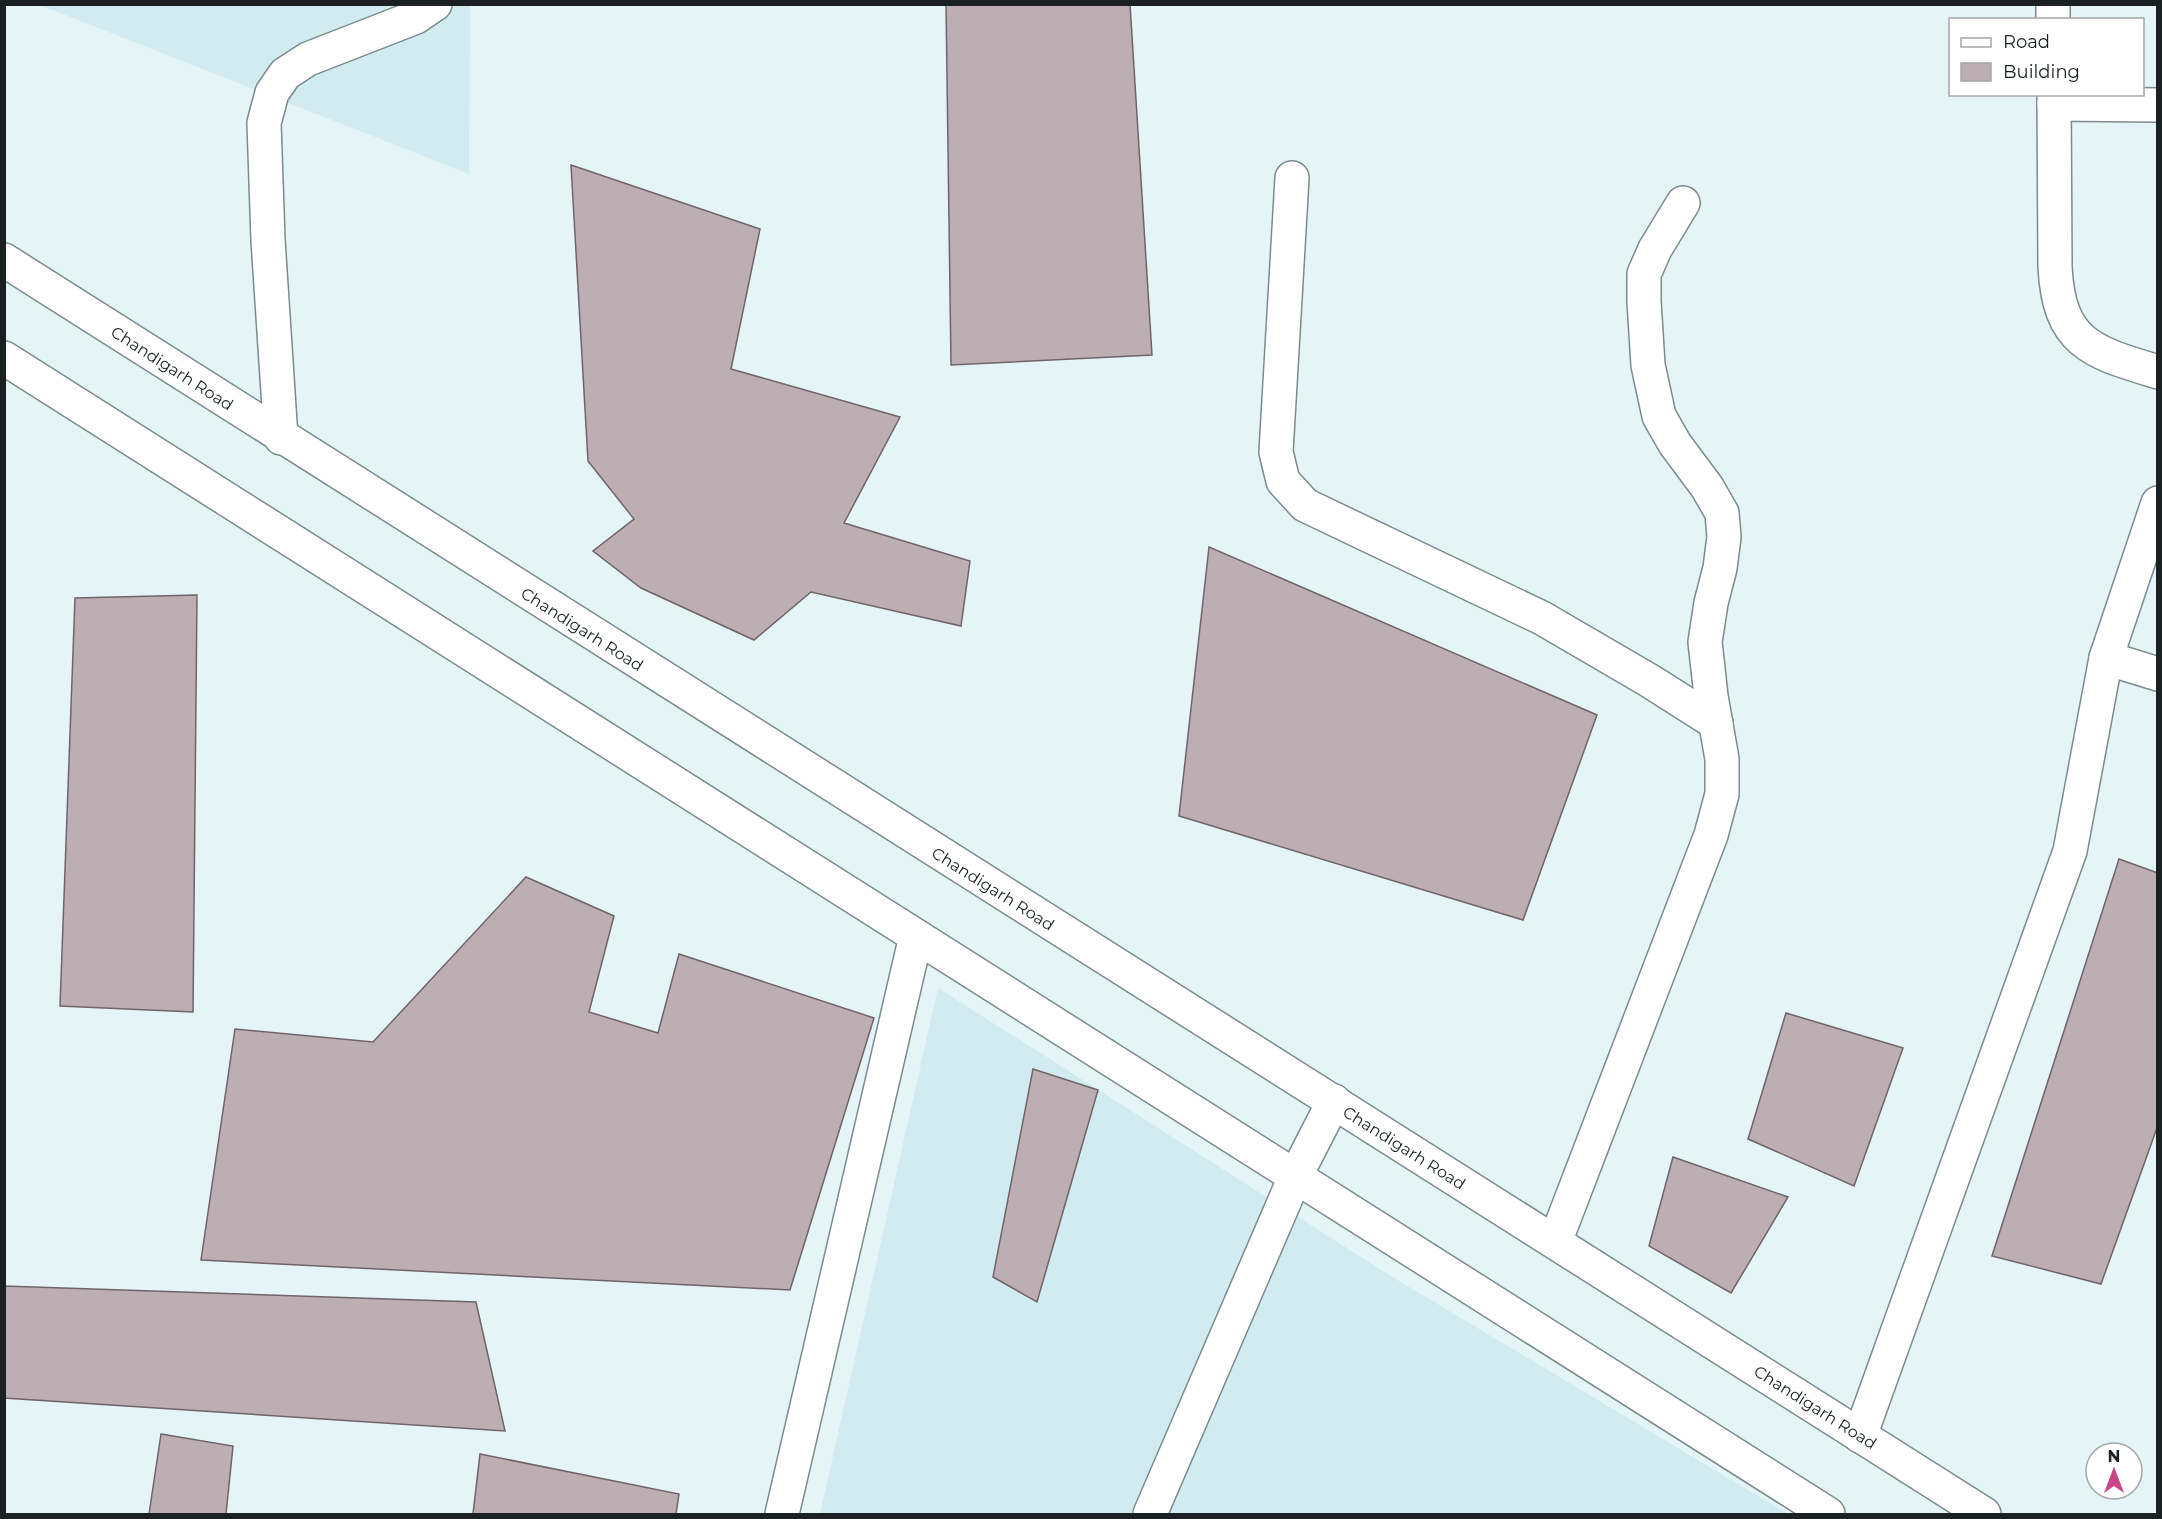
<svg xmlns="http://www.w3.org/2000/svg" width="2162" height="1519" font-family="Montserrat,sans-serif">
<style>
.built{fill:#d1ebf0}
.building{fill:#bcaeb3;stroke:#706469;stroke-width:1.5}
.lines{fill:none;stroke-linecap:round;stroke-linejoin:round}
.minor-casing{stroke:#7c8b8d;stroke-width:36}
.major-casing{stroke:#7c8b8d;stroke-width:36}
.minor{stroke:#fff;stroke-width:33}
.major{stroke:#fff;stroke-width:33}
.labels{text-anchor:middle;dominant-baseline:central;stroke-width:6;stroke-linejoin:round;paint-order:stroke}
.street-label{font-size:16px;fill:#1b2122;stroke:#fff}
</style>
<rect width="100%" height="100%" fill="#e4f4f7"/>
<g class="built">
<path d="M 40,5 L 470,5 L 469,174 Z"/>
<path d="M 938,988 L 1394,1278 L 1788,1514 L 820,1514 Z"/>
</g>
<g class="building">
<path d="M 946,4 L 1130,4 L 1152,355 L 951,365 Z"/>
<path d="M 571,165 L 760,229 L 731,369 L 900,417 L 844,523 L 970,561 L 961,626 L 811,592 L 754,640 L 641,588 L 593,551 L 634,519 L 588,461 Z"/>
<path d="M 1209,547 L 1597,715 L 1523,920 L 1179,816 Z"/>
<path d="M 197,595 L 193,1012 L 60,1006 L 75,598 Z"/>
<path d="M 2119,859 L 2158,873 L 2158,1125 L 2101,1284 L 1992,1256 Z"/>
<path d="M 526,877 L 614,916 L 589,1012 L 658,1033 L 679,954 L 874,1018 L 790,1290 L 201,1260 L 235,1029 L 373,1042 Z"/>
<path d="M 1786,1013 L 1903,1048 L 1854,1186 L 1748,1139 Z"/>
<path d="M 1033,1069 L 1098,1090 L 1037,1302 L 993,1277 Z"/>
<path d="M 1673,1157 L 1788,1197 L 1731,1293 L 1649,1246 Z"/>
<path d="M 4,1286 L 476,1302 L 505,1431 L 4,1398 Z"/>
<path d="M 161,1434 L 233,1446 L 226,1514 L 149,1514 Z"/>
<path d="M 480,1454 L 679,1494 L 676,1514 L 473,1514 Z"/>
</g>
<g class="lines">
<defs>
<g id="minor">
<path d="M 2053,4 L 2053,20"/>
<path d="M 2054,94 L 2055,267 C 2059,344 2092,352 2158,372"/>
<path d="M 2054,104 L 2158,105"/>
<path d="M 1292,178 L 1276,452 L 1283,481 L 1305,505 L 1542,618 L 1650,681 L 1716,723"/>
<path d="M 281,438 L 268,240 L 264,123 L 272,93 L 285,74 L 308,59 L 416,17 L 435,4"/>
<path d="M 2106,658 L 2158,674"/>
<path d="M 1555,1242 L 1711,835 L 1722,794 L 1722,759 L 1711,696 L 1705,642 L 1711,603 L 1720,568 L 1724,537 L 1722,513 L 1707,487 L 1675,444 L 1659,416 L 1648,365 L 1644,301 L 1644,274 L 1655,249 L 1683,203"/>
<path d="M 1860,1436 L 2070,851 L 2106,658 L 2158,503"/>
<path d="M 782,1514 L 916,936"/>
<path d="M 1150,1514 L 1295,1177 L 1334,1101"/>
</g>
<g id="major">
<path id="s1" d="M 4,260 C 661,683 1325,1095 1984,1514"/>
<path d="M 4,358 L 1828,1514"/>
</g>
</defs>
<use href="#minor" class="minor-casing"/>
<use href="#major" class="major-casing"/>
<use href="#minor" class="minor"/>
<use href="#major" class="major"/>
</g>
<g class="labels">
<g class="street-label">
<text stroke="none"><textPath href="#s1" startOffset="200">Chandigarh Road</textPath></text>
<text stroke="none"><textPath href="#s1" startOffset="686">Chandigarh Road</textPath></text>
<text stroke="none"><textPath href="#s1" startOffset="1172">Chandigarh Road</textPath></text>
<text stroke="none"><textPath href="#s1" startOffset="1658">Chandigarh Road</textPath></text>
<text stroke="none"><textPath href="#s1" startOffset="2144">Chandigarh Road</textPath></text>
</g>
</g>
<rect width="2162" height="1519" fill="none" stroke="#1b2122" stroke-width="12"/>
<rect x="1949" y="18" width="195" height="78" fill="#ffffff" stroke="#a4a6a7" stroke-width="1.5"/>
<rect x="1961" y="38" width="30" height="9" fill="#ffffff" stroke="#a4a6a7" stroke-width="1.5"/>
<text x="2003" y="48" font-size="18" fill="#1b2122">Road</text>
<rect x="1961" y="63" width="30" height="18" fill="#bcaeb3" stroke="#a4a6a7" stroke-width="1.5"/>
<text x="2003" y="78" font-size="18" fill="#1b2122">Building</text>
<g transform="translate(2114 1471)"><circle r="28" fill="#ffffff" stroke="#a4a6a7" stroke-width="1.5"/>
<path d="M0-4.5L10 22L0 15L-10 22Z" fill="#c94588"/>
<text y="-9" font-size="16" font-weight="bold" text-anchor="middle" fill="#1b2122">N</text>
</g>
</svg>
